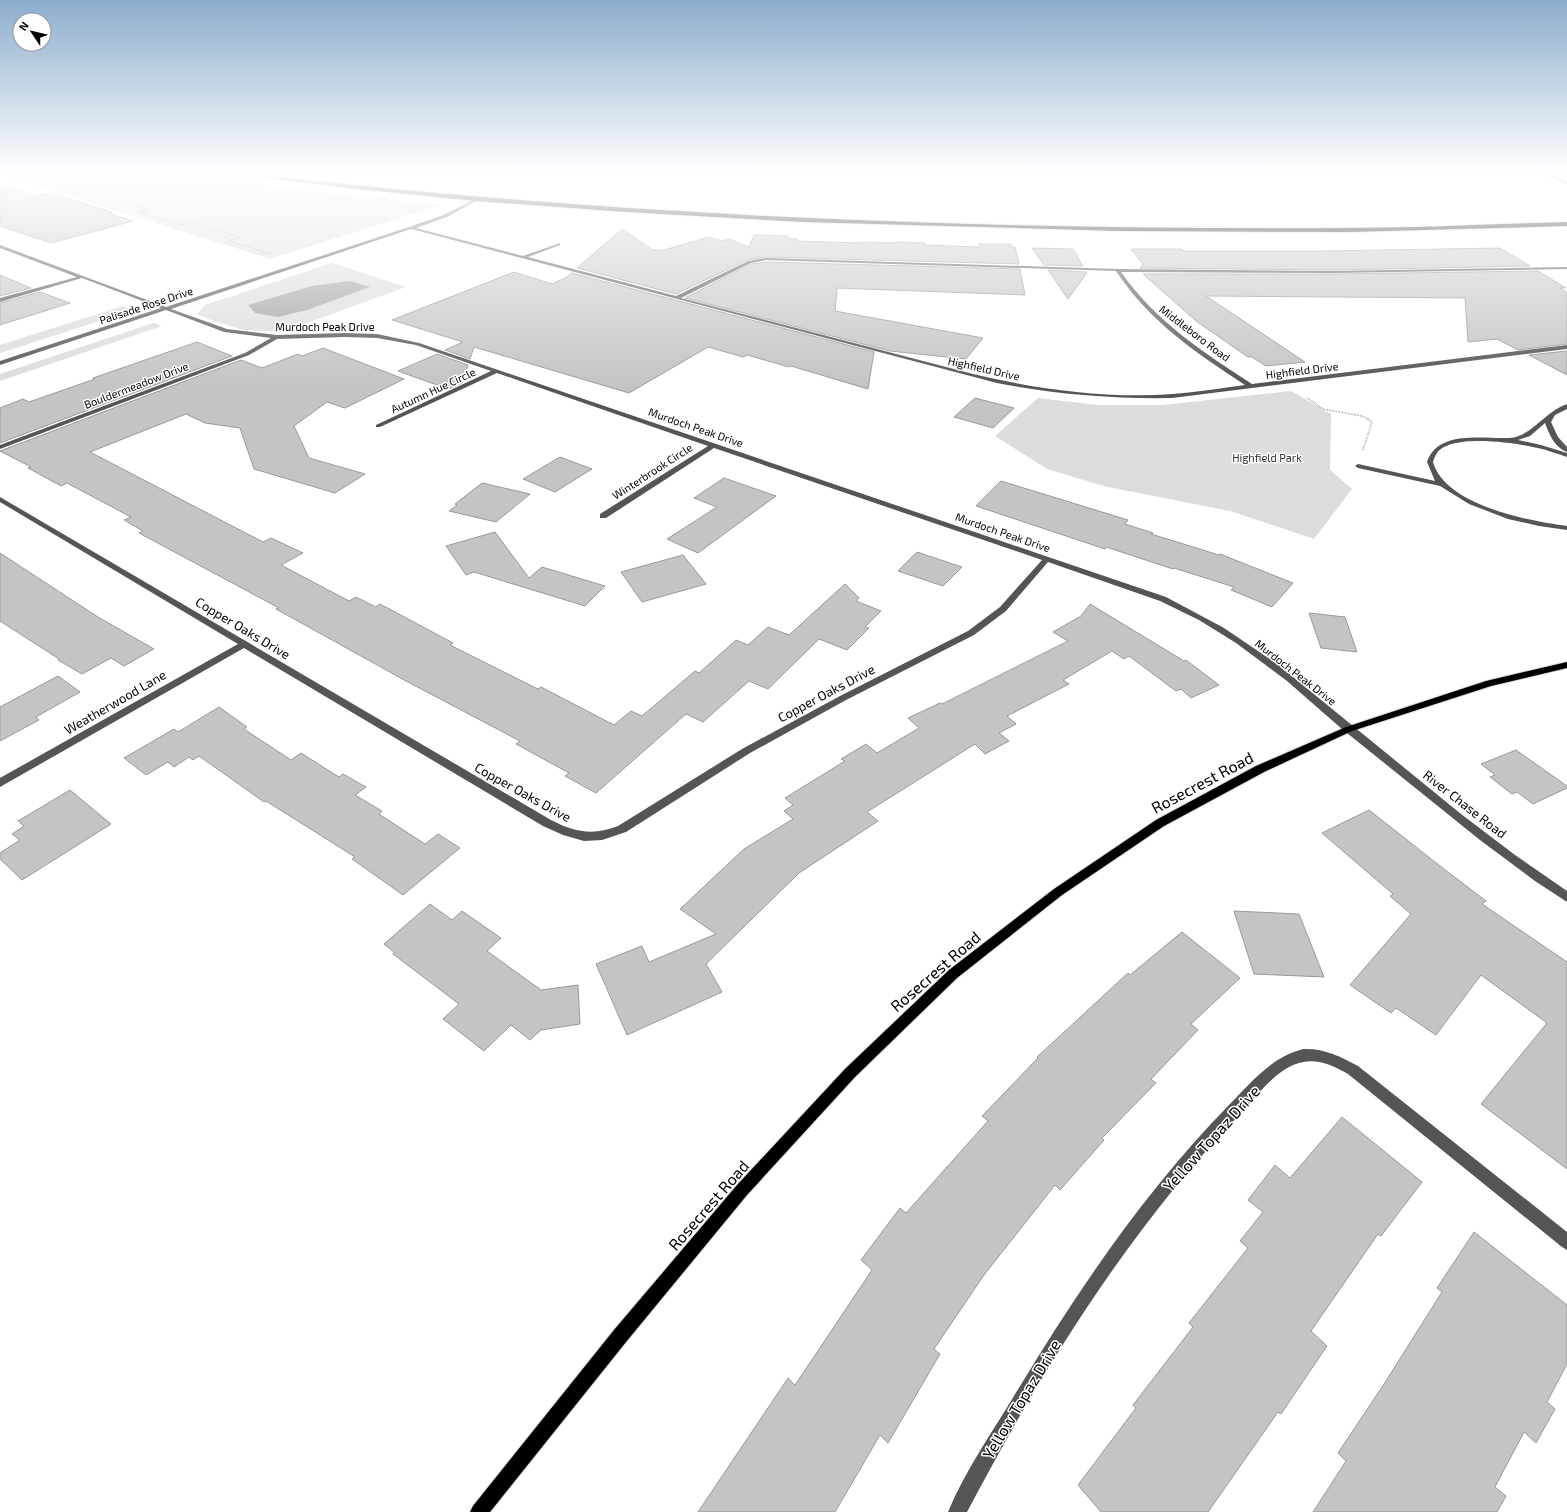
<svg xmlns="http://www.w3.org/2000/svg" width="1567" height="1512" font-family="'Exo 2',sans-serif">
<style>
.green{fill:#dcdcdc}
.water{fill:#a3a3a3}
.building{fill:#c4c4c4;stroke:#999}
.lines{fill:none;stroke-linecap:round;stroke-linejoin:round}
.major-casing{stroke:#dbdbdb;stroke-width:2}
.highway-casing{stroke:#dbdbdb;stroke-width:2}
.path-far2{stroke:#777;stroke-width:1;stroke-dasharray:0.5 1;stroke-linecap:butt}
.path-far1{stroke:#777;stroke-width:1.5;stroke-dasharray:0.5 1;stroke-linecap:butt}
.path{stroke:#777;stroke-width:2;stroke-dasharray:0.5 1.5;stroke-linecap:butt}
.minor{fill:#555;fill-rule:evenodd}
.major{fill:#000;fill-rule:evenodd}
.highway{fill:#000;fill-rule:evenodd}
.labels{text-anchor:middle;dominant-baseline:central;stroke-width:3;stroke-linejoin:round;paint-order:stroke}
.far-street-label{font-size:11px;fill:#000;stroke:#fff}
.far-park-label{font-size:11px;fill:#333;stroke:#fff}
.street-label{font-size:13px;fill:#000;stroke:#fff}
.near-street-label{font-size:16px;fill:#000;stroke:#fff}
</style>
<rect width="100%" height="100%" fill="#fff"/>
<g class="green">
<path d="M 0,172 L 174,172 L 308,191 L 440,205 L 270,259 L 0,174 Z"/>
<path d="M 332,263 L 406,287 L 282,332 L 244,330 L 216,322 L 197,314 L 205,305 Z"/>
<path d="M 123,306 L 134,310 L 0,353 L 0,345 Z"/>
<path d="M 153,323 L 162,326 L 0,381 L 0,374 Z"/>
<path d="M 1291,391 L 1331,414 L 1330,470 L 1352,489 L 1314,539 L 1230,511 L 1103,486 L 1047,469 L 995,436 L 1038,398 L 1098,405 L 1163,405 Z"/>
</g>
<path class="water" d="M 350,281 L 370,287 L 307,310 L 278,317 L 255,313 L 248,305 L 312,286 Z"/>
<g class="building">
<path d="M 0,185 L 36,196 L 51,193 L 112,212 L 108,213 L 133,221 L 51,243 L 0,226 Z"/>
<path d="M 622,229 L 653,250 L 664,250 L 709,237 L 722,241 L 729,239 L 749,247 L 754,235 L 788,236 L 787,238 L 797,239 L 797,241 L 862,243 L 862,242 L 895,243 L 895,242 L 925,243 L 925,245 L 980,247 L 979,244 L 1011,244 L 1012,247 L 1015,247 L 1019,264 L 766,257 L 747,260 L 676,294 L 577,268 Z"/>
<path d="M 1032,248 L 1073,249 L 1083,266 L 1044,265 Z"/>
<path d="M 1500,248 L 1530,266 L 1333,270 L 1140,268 L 1143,264 L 1131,249 L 1182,249 L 1184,251 L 1324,251 Z"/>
<path d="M 766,262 L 1020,269 L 1025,295 L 837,288 L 835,311 L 983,338 L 966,359 L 890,351 L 685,298 L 751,264 Z"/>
<path d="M 1048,270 L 1086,272 L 1087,273 L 1068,299 Z"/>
<path d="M 1538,271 L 1566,288 L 1560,288 L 1567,293 L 1567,344 L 1518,350 L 1497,339 L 1468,342 L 1465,298 L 1206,296 L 1305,362 L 1266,366 L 1252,357 L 1248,357 L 1196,321 L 1143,274 L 1333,274 Z"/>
<path d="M 514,272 L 552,284 L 565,278 L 572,273 L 874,352 L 868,389 L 791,366 L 789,367 L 747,355 L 743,357 L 708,347 L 629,393 L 474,347 L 470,359 L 445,350 L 463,342 L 392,320 Z"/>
<path d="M 0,275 L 31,288 L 0,296 Z"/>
<path d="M 40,292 L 70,303 L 0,325 L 0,303 Z"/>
<path d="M 197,342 L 232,356 L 0,443 L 0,408 L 23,399 L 29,402 L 95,379 L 93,378 Z"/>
<path d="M 323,348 L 404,379 L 345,408 L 327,402 L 294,426 L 309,458 L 365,474 L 335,493 L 254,469 L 240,428 L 205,423 L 186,414 L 90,452 L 263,542 L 271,538 L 303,553 L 281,565 L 349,601 L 356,597 L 376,607 L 380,604 L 453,643 L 450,645 L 538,689 L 541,687 L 614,725 L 631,711 L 642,716 L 695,671 L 699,673 L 736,640 L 748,645 L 768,627 L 789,635 L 845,584 L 859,598 L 856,601 L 881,611 L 865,627 L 869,628 L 847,650 L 819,639 L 768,689 L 749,681 L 703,722 L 686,714 L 596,793 L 565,776 L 569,773 L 516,744 L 520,741 L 406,681 L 276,609 L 279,608 L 139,533 L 143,531 L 124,520 L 131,517 L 67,483 L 61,486 L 28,468 L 31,467 L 0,451 L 241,360 L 262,368 L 298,354 L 302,356 Z"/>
<path d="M 1567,351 L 1567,375 L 1529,355 Z"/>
<path d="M 437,354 L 468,365 L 462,383 L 448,389 L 398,371 Z"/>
<path d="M 975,398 L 1014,408 L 993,428 L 954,417 Z"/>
<path d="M 560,457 L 592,469 L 555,492 L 523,479 Z"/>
<path d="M 724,478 L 776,496 L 698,553 L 667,539 L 717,507 L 694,498 Z"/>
<path d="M 1001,481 L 1128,520 L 1125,524 L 1153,533 L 1151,534 L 1219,555 L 1220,554 L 1293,583 L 1272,607 L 1231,590 L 1234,587 L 1174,568 L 1173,569 L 1106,547 L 1105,549 L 976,506 Z"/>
<path d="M 482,483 L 530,494 L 496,522 L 449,511 L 457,505 L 455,504 Z"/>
<path d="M 495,532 L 529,578 L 542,567 L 605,586 L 585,606 L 474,572 L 466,575 L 446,546 Z"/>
<path d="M 917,552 L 962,567 L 943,586 L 898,571 Z"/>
<path d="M 0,553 L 98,617 L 154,649 L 124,666 L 111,658 L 82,674 L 58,660 L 59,659 L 0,621 Z"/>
<path d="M 683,555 L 706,584 L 642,602 L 621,572 Z"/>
<path d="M 1090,604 L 1184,661 L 1186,660 L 1219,685 L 1191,698 L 1181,689 L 1176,691 L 1129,656 L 1124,659 L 1112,651 L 1063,680 L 1069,684 L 1007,716 L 1016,724 L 999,733 L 1009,741 L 985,754 L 975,744 L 867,812 L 878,821 L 799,873 L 706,964 L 722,992 L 627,1035 L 596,964 L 642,946 L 649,962 L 716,934 L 680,909 L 744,849 L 793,819 L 784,811 L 793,805 L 785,798 L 845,761 L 841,759 L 866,744 L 877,753 L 919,728 L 908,718 L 940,703 L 942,704 L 1068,641 L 1053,632 L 1081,616 Z"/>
<path d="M 1309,613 L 1345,617 L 1357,652 L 1321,648 Z"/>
<path d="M 58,676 L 80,692 L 36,717 L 39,720 L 0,741 L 0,707 Z"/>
<path d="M 219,707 L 247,727 L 244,729 L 291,760 L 301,753 L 339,777 L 343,774 L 366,787 L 355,795 L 382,811 L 379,814 L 425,844 L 438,834 L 460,848 L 403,895 L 352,859 L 355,857 L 266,801 L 264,802 L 199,756 L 193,760 L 189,757 L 174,767 L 168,762 L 146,775 L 124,758 L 174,729 L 178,732 Z"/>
<path d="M 1516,750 L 1567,786 L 1567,788 L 1533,804 L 1517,792 L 1512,794 L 1490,777 L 1495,775 L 1481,764 Z"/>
<path d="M 70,790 L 111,824 L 22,880 L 0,859 L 0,853 L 20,840 L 12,834 L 24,826 L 18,821 Z"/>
<path d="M 1369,810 L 1440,866 L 1486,901 L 1482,904 L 1567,962 L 1567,1169 L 1481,1104 L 1547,1023 L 1481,975 L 1436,1035 L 1396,1008 L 1391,1013 L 1350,985 L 1411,914 L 1390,896 L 1393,894 L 1322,833 Z"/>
<path d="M 430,904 L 452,920 L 462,911 L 501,938 L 487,951 L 541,990 L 578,985 L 580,1024 L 541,1030 L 530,1040 L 511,1025 L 484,1051 L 443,1019 L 459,1004 L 393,954 L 394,952 L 384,944 Z"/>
<path d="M 1234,911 L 1299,914 L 1324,977 L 1254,974 Z"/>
<path d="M 1182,932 L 1240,978 L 1191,1024 L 1198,1030 L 1151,1079 L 1156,1083 L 1102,1138 L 1104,1140 L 1060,1190 L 1055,1185 L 984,1275 L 934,1349 L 940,1354 L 888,1443 L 880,1435 L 835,1512 L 698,1512 L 788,1378 L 795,1385 L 872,1270 L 861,1260 L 900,1208 L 906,1213 L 988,1121 L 982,1116 L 1038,1058 L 1037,1057 L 1128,973 L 1130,975 Z"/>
<path d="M 1342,1117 L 1422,1182 L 1381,1236 L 1378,1234 L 1311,1331 L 1327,1346 L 1281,1414 L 1278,1412 L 1208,1512 L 1101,1512 L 1078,1485 L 1136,1408 L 1133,1405 L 1193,1327 L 1189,1323 L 1248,1248 L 1240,1241 L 1263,1212 L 1248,1200 L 1275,1165 L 1290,1178 Z"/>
<path d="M 1474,1232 L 1567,1305 L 1567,1364 L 1547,1402 L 1555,1409 L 1536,1443 L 1524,1432 L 1495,1487 L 1506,1496 L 1497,1512 L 1313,1512 L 1346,1461 L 1338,1453 L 1384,1384 L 1442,1292 L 1437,1288 Z"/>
</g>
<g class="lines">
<defs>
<g id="major">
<path d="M 1544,172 L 1567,182 L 1567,184 L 1538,172 Z"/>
<path d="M 1567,662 L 1567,668 L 1491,686 L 1352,731 L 1264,772 L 1164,826 L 1062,895 L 957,978 L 855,1077 L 747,1195 L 626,1342 L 490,1512 L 470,1512 L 473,1506 L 614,1330 L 737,1185 L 845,1069 L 949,970 L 1054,889 L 1156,820 L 1256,766 L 1346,727 L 1486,681 Z"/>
</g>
<path id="highway" d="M 221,172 L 238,172 C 605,216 976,230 1346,228 C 1420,228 1493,224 1567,222 L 1567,226 L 1349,232 L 1121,231 L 804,222 L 626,212 L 477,201 L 357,189 Z"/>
</defs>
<use href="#major" class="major-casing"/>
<use href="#highway" class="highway-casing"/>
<path class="path-far2" d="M 10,172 L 22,176 L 33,174 L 68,185 L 59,187 L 96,199 L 106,197 L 148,210 L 138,212 L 183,225 L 192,223 L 239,237 L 228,241 L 272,254"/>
<path class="path-far1" d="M 1307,398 L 1323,409 L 1362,416 L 1369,420"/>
<path class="path" d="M 1363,450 L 1372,422 L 1367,419"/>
<g class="minor">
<path d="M 477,198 L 478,200 L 447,217 L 416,228 L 523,256 L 560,243 L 560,245 L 528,257 L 676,296 L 748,261 L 766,258 L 1118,269 L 1333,271 L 1567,267 L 1567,269 L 1333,273 L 1121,272 C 1155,321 1203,352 1252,384 L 1567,345 L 1567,349 L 1172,398 C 1113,399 1055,394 997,383 L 411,229 L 171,309 L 227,329 L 276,335 L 345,333 L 377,334 L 419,343 L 1166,597 L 1224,628 L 1277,664 L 1461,814 L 1515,855 L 1567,891 L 1567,902 L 1535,881 L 1480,840 L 1342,729 L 1287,681 L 1236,643 L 1199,620 L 1160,601 L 1048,562 L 1006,611 L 974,635 L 846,700 L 750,753 L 626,832 L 602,840 L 584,841 L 563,835 L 543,826 L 244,648 L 0,787 L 0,778 L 238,644 L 0,502 L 0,497 L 551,820 C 574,832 593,836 618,826 L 742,749 L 840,696 L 968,631 L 1000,607 L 1042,560 L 714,448 L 606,518 L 600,518 L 600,514 L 708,446 L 497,373 L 380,427 L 376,427 L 376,425 L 491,371 L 416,345 L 377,338 L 345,337 L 277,339 L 249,355 L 0,449 L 0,445 L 245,353 L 271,338 L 224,332 L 166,310 L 0,365 L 0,361 L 161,308 L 82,278 L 0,302 L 0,298 L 77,277 L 0,248 L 0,245 L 166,307 L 409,227 L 443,215 ZM 766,260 L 1116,271 C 1150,322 1195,352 1245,385 C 1221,388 1197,392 1173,394 C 1107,399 1036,389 973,374 L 681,298 L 751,263 Z"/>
<path d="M 1567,404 L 1567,409 L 1555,415 L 1551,422 L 1558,437 L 1567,447 L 1567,452 C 1555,448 1549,434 1545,423 L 1530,436 L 1518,440 L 1541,445 L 1567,453 L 1567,457 C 1557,454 1548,450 1538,448 C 1517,443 1451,433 1437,453 C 1435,456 1434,459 1433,462 C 1445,505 1528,521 1567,526 L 1567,530 L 1539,526 L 1508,519 L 1469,504 L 1440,486 L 1358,468 L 1355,466 L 1358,464 L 1435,481 L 1427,462 C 1438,430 1482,439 1508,438 C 1531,438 1545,411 1567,404 Z"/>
<path d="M 1303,1049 C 1323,1048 1340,1056 1358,1066 L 1567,1232 L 1567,1250 L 1562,1247 L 1348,1074 C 1332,1065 1315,1057 1296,1064 C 1275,1071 1256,1097 1241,1113 C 1130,1228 1041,1371 967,1512 L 948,1512 C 965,1471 991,1434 1014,1396 C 1076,1293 1144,1192 1229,1105 C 1252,1082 1270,1058 1303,1049 Z"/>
</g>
<use href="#major" class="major"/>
<use href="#highway" class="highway"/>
</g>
<linearGradient id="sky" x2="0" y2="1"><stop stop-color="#8cadcc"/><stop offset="0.45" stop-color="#fff"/><stop offset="1" stop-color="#fff" stop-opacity="0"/></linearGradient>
<rect width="1567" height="384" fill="url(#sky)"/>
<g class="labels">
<g class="far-street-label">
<text transform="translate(146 305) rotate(-18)">Palisade Rose Drive</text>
<text x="325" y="326">Murdoch Peak Drive</text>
<text transform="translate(1195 333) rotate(37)">Middleboro Road</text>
<text transform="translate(984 368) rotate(13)">Highfield Drive</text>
<text transform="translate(1302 370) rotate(-7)">Highfield Drive</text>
<text transform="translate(136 385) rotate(-21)">Bouldermeadow Drive</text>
<text transform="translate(433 390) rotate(-25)">Autumn Hue Circle</text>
<text transform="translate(696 427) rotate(19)">Murdoch Peak Drive</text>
<text transform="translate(652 471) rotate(-33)">Winterbrook Circle</text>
<text transform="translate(1003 532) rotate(19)">Murdoch Peak Drive</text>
<text transform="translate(1296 672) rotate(38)">Murdoch Peak Drive</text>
</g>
<g class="far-park-label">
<text x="1267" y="457">Highfield Park</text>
</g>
<g class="street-label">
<text transform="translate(243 628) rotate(31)">Copper Oaks Drive</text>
<text transform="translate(826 693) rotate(-28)">Copper Oaks Drive</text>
<text transform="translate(115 702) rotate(-30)">Weatherwood Lane</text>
<text transform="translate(523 792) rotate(29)">Copper Oaks Drive</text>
<text transform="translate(1465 804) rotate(38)">River Chase Road</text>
</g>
<g class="near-street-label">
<text transform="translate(1202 782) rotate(-28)">Rosecrest Road</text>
<text transform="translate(935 971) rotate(-41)">Rosecrest Road</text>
<text transform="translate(1211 1138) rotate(-48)">Yellow Topaz Drive</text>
<text transform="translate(708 1205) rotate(-49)">Rosecrest Road</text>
<text transform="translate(1021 1399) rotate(-59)">Yellow Topaz Drive</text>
</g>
</g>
<g transform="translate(32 32) rotate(305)"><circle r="19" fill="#ffffff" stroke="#999999"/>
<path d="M0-3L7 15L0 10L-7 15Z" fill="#000000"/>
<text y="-6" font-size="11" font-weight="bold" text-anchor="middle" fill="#000000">N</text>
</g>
</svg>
